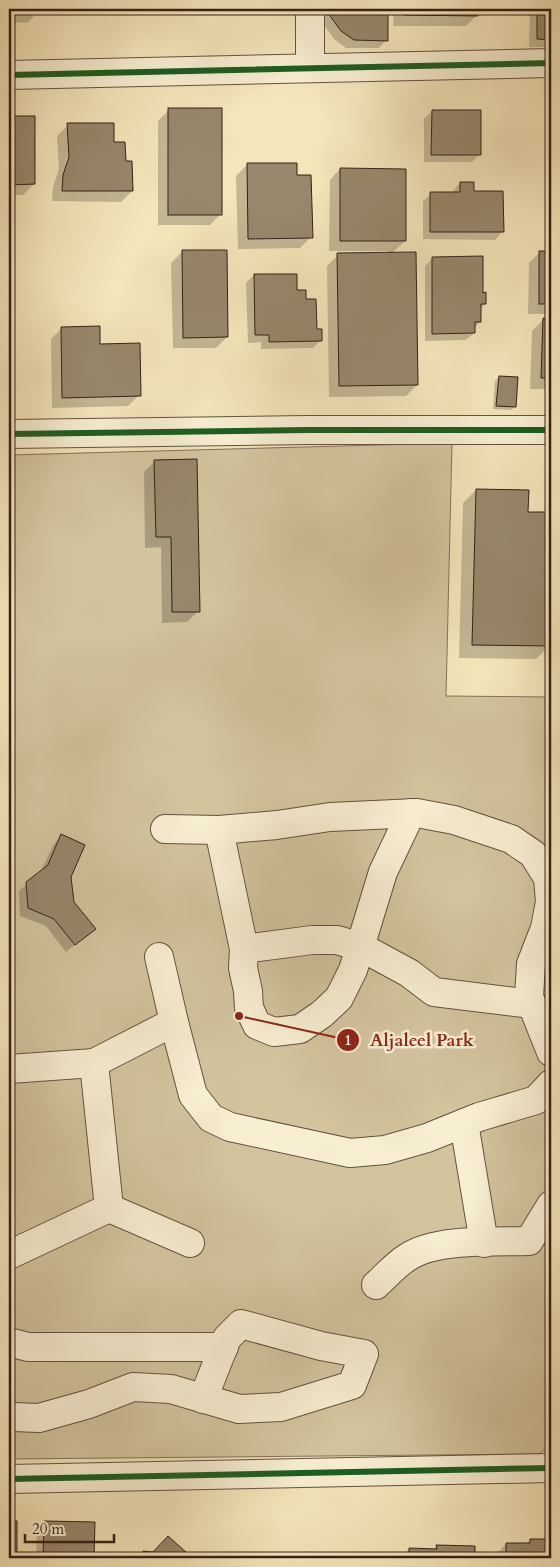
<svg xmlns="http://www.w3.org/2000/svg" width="560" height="1567" font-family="Cardo,serif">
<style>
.green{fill:#d3c49e;stroke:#84725b}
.shadow{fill:#0003}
.building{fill:#98876c;stroke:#342118}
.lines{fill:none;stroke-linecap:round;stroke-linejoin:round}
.minor-casing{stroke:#645240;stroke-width:30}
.minor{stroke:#f8eed2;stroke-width:28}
.cycleway-casing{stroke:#f8eed2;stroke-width:9}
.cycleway{stroke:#1b5e20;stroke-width:6}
.leader{fill:none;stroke:#8f2418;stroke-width:2}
.callout-dot{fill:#8f2418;stroke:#f8eed2;stroke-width:2}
.mark-label{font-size:15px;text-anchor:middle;font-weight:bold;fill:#fff}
.callout-label{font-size:18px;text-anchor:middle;font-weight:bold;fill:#8f2418;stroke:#f8eed2;stroke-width:5;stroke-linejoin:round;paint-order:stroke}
</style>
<rect width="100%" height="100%" fill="#f4e5ba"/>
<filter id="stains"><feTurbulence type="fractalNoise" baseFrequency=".004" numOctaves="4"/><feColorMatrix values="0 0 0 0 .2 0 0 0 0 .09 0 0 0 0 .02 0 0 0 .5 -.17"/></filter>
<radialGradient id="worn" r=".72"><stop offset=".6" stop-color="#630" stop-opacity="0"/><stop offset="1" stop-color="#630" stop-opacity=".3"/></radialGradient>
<path class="green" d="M 452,443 L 446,696 L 551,697 L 551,1445 L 539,1454 L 9,1459 L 9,455 Z"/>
<g class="shadow">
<path d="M 9,9 L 38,9 L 38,12 L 27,23 L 9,22 Z"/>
<path d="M 321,9 L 387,9 L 386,40 L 379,48 L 346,48 L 334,39 L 321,21 Z"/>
<path d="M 394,9 L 477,9 L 477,15 L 466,26 L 393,26 Z"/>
<path d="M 533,9 L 551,9 L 551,43 L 547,47 L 529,47 L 530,11 Z"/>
<path d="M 169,110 L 221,214 L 210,225 L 158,225 L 158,121 Z"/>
<path d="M 432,111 L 480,154 L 472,162 L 424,162 L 424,119 Z"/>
<path d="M 9,117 L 33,117 L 34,184 L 23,195 L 9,195 Z"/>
<path d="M 68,125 L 113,143 L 125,162 L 132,191 L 121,202 L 52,201 L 53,187 L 59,169 L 57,136 Z"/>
<path d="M 247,165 L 296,176 L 311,237 L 300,248 L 238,249 L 236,176 Z"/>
<path d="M 340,169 L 405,241 L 391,254 L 417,385 L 406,396 L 329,397 L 327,266 L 338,255 L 388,254 L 388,251 L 329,251 L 330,180 Z"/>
<path d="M 460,183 L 473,192 L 502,232 L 495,240 L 423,239 L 423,201 L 431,194 L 453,193 L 453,191 Z"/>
<path d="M 182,252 L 227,337 L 216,348 L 173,348 L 171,263 Z"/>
<path d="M 540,252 L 551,252 L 551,314 L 528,314 L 529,263 Z"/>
<path d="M 433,258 L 482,294 L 485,304 L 480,309 L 480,322 L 474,328 L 474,333 L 466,340 L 425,341 L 425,266 Z"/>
<path d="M 254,275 L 296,292 L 305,300 L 316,330 L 321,340 L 313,348 L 261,349 L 261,342 L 248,343 L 246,283 Z"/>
<path d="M 543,320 L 551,320 L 551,389 L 530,389 L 532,331 Z"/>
<path d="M 62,328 L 139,395 L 128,406 L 52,408 L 51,339 Z"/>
<path d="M 499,377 L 515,407 L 511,410 L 493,409 L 495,381 Z"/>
<path d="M 155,461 L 198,611 L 187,622 L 162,623 L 161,547 L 145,548 L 144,472 Z"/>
<path d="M 476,490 L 527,513 L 551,514 L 551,628 L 550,628 L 549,646 L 536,659 L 459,658 L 463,503 Z"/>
<path d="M 61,836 L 73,902 L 94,929 L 66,952 L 46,926 L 20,916 L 19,891 L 41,871 L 54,844 Z"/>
<path d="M 45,1522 L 93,1523 L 93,1558 L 36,1558 L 37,1530 Z"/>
<path d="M 531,1540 L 551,1540 L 551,1558 L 495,1558 L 495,1555 L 506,1544 L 526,1544 Z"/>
<path d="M 437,1546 L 474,1547 L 473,1558 L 400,1558 L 409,1549 L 433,1550 Z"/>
<path d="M 144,1552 L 191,1555 L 195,1558 L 138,1558 Z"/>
</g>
<g class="building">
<rect x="9" y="9" width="30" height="3"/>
<path d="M 328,9 L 388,9 L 388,41 L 354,40 L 341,31 L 328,13 Z"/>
<path d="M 404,9 L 478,9 L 478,16 L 404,15 Z"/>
<path d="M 537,9 L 551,9 L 551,40 L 537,39 Z"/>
<rect x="168" y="108" width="54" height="107"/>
<path d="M 432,110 L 481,110 L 481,155 L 431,155 Z"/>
<path d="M 9,116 L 35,116 L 35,184 L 9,185 Z"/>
<path d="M 67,123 L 114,123 L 114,142 L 125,142 L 126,161 L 132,161 L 133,191 L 62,191 L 63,175 L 69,157 Z"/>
<path d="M 247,163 L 297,163 L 297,175 L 311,175 L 313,238 L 248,239 Z"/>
<path d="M 340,168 L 406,169 L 406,241 L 340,241 Z"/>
<path d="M 460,182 L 474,182 L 474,191 L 503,191 L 504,232 L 430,232 L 430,192 L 460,192 Z"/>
<path d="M 182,250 L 227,250 L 228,337 L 183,338 Z"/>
<rect x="539" y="251" width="12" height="53"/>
<path d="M 416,252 L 418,385 L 339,386 L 337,253 Z"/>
<path d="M 483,256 L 483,293 L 486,292 L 486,304 L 481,304 L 481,322 L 475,322 L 475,333 L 432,334 L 432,257 Z"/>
<path d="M 254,274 L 297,274 L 297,290 L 306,290 L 306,299 L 316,299 L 317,329 L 322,329 L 322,341 L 269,342 L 269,335 L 255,335 Z"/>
<path d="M 543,318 L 551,319 L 551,378 L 541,378 Z"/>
<path d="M 100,326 L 100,344 L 140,343 L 141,396 L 62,398 L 61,327 Z"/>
<path d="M 499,376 L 518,377 L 516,407 L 496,406 Z"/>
<path d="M 197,459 L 200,612 L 172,612 L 171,537 L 156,537 L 154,460 Z"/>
<path d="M 476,489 L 529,490 L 528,512 L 551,512 L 551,646 L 472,645 Z"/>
<path d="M 61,834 L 85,845 L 71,877 L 74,902 L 96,929 L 75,945 L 54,919 L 28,908 L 26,882 L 48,865 Z"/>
<rect x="9" y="1521" width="8" height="37"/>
<path d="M 44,1521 L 95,1522 L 94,1558 L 43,1558 Z"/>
<path d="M 168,1536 L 187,1553 L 192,1553 L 197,1558 L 143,1558 L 143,1551 L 153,1552 Z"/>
<path d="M 530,1539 L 551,1539 L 551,1558 L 506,1558 L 506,1543 L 530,1543 Z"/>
<path d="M 436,1545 L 475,1546 L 475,1558 L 409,1558 L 409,1548 L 437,1549 Z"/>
<path d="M 358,1554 L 366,1558 L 374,1558 L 323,1558 L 323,1557 L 347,1558 Z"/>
</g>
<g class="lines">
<defs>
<g id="minor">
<path d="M 310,68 L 310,9"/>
<path d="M 9,75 L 551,63"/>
<path d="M 9,434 L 307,430 L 551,430"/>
<path d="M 165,829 L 219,830 L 277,825 L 330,817 L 417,813 L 454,820 L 511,839 L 533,854 L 548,878 L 550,902 L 545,928 L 531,964 L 529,997 L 551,1052"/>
<path d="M 219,830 L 244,949 L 312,940 L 337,940 L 361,947 L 409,973 L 434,992 L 532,1004"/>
<path d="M 244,949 L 243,968 L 248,991 L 249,1008 L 257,1025 L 274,1032 L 300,1029 L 322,1014 L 339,998 L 353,970 L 383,872 L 411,813"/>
<path d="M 159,957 L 174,1022 L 193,1095 L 211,1118 L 230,1127 L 350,1153 L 385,1150 L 427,1138 L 479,1117 L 536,1100 L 551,1084"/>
<path d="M 174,1022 L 94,1063 L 109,1208 L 190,1243"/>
<path d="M 9,1069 L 94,1063"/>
<path d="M 464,1123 L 484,1243"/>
<path d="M 9,1255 L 109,1208"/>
<path d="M 376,1285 C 386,1276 396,1264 408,1257 C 436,1238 496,1242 529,1241 L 551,1205"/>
<path d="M 9,1342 L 28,1347 L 224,1347"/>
<path d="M 9,1415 L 13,1417 L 39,1418 L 89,1404 L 133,1387 L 171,1389 L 239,1409 L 281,1407 L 352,1385 L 364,1354 L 321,1346 L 241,1324 L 227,1338 L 203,1399"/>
<path d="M 9,1479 L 551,1468"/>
</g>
</defs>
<use href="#minor" class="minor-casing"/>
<use href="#minor" class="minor"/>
<defs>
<g id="cycleway">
<path d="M 9,75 L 551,63"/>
<path d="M 9,434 L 307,430 L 551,430"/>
<path d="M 9,1479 L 551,1468"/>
</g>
</defs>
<use href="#cycleway" class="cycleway-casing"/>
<use href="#cycleway" class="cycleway"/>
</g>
<path class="leader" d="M239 1016L348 1040"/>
<g class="callout-dot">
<circle cx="239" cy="1016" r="5"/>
<circle cx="348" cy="1040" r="12"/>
</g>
<g class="mark-label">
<text x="348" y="1045">1</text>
</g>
<g class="callout-label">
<text x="422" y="1046">Aljaleel Park</text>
</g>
<rect width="560" height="1567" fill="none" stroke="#f4e5ba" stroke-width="30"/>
<rect x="10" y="10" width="540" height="1547" fill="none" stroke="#342118" stroke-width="2.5"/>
<rect x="15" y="15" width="530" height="1537" fill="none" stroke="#342118"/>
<path d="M25 1534v8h89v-8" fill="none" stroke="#342118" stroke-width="2.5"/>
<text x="32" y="1534" font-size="15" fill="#342118" stroke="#f8eed2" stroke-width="4" paint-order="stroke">20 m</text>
<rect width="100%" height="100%" filter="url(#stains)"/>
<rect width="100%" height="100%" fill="url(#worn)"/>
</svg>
